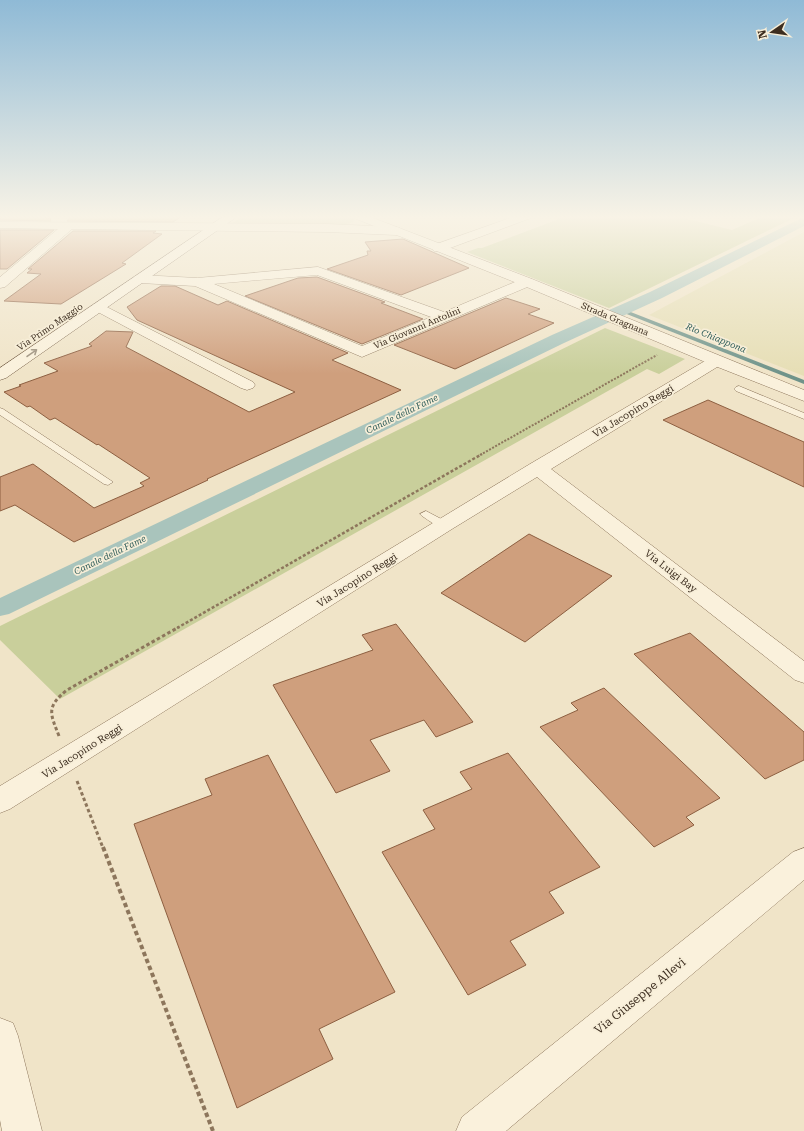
<svg xmlns="http://www.w3.org/2000/svg" width="804" height="1131" font-family="'Roboto Serif',serif">
<style>
.farmland{fill:#e6deb5}
.green{fill:#c9cf9b}
.lines{fill:none;stroke-linecap:round;stroke-linejoin:round}
.stream{fill:#6f938a;fill-rule:evenodd}
.canal{fill:#a9c4bc;fill-rule:evenodd}
.building{fill:#cf9f7d;stroke:#8d5f41}
.service-casing{stroke:#8d765c;stroke-width:1}
.minor-casing{stroke:#8d765c;stroke-width:1}
.tertiary-casing{stroke:#8d765c;stroke-width:1}
.secondary-casing{stroke:#6f573f;stroke-width:1}
.path-far3{stroke:#8d765c;stroke-width:2;stroke-dasharray:2 1.5;stroke-linecap:butt}
.path-far2{stroke:#8d765c;stroke-width:2.5;stroke-dasharray:3 2;stroke-linecap:butt}
.path-far1{stroke:#8d765c;stroke-width:3;stroke-dasharray:3.5 2.5;stroke-linecap:butt}
.path{stroke:#8d765c;stroke-width:4;stroke-dasharray:4.5 3;stroke-linecap:butt}
.service{fill:#faf1dc;fill-rule:evenodd}
.minor{fill:#faf1dc;fill-rule:evenodd}
.tertiary{fill:#faf1dc;fill-rule:evenodd}
.secondary{fill:#faf1dc;fill-rule:evenodd}
.oneway{stroke:#9c907e}
.labels{text-anchor:middle;dominant-baseline:central;stroke-width:3.5;stroke-linejoin:round;paint-order:stroke}
.far-street-label{font-size:9px;fill:#3d2e20;stroke:#f7eed8}
.far-water-label{font-size:9px;font-style:italic;fill:#2f5d5a;stroke:#f7eed8}
.street-label{font-size:10px;fill:#3d2e20;stroke:#f7eed8}
.near-street-label{font-size:12px;fill:#3d2e20;stroke:#f7eed8}
</style>
<rect width="100%" height="100%" fill="#f0e4c8"/>
<path class="farmland" d="M 804,232 L 804,376 L 649,315 Z"/>
<g class="green">
<path d="M 243,216 L 348,216 L 355,219 L 353,222 L 343,225 L 233,223 Z"/>
<path d="M 567,216 L 675,216 L 732,230 L 764,216 L 798,216 L 609,308 L 467,252 L 478,248 L 482,248 Z"/>
<path d="M 605,328 L 685,359 L 659,374 L 647,369 L 60,699 L 0,640 L 0,626 Z"/>
</g>
<g class="lines">
<path class="stream" d="M 619,309 L 623,309 L 804,380 L 804,384 L 619,311 Z"/>
<path class="canal" d="M 804,217 L 804,226 L 662,298 L 564,343 L 9,614 L 0,616 L 0,598 L 552,335 L 650,292 Z"/>
</g>
<g class="building">
<path d="M 0,216 L 44,216 L 46,218 L 50,218 L 51,221 L 0,220 Z"/>
<path d="M 71,216 L 182,216 L 173,222 L 67,221 Z"/>
<path d="M 0,230 L 54,230 L 7,269 L 0,269 Z"/>
<path d="M 73,231 L 156,231 L 153,233 L 162,234 L 122,263 L 126,264 L 61,304 L 4,301 L 41,274 L 27,273 L 32,269 L 28,269 Z"/>
<path d="M 403,239 L 469,268 L 401,295 L 327,269 L 368,255 L 367,251 L 371,251 L 365,242 Z"/>
<path d="M 317,277 L 385,302 L 381,303 L 423,319 L 362,344 L 245,296 L 298,278 Z"/>
<path d="M 161,286 L 175,286 L 218,305 L 227,301 L 348,353 L 332,360 L 401,390 L 207,479 L 208,480 L 74,542 L 15,505 L 0,511 L 0,477 L 33,464 L 94,508 L 144,486 L 140,483 L 150,478 L 98,444 L 97,445 L 55,418 L 50,420 L 30,406 L 27,407 L 4,392 L 21,386 L 19,385 L 58,371 L 44,363 L 92,346 L 89,344 L 106,331 L 133,332 L 126,347 L 249,412 L 295,392 L 137,320 L 127,307 Z"/>
<path d="M 506,298 L 540,309 L 528,314 L 554,323 L 455,369 L 394,345 Z"/>
<path d="M 708,400 L 804,442 L 804,487 L 663,420 Z"/>
<path d="M 529,534 L 612,576 L 525,642 L 441,593 Z"/>
<path d="M 396,624 L 473,722 L 436,737 L 424,720 L 370,740 L 390,771 L 336,793 L 273,685 L 373,650 L 362,635 Z"/>
<path d="M 690,633 L 804,732 L 804,760 L 765,779 L 634,654 Z"/>
<path d="M 604,688 L 720,798 L 686,817 L 694,825 L 654,847 L 540,727 L 578,710 L 571,703 Z"/>
<path d="M 508,753 L 600,867 L 549,892 L 564,913 L 510,941 L 526,965 L 468,995 L 382,852 L 435,829 L 423,810 L 472,789 L 460,772 Z"/>
<path d="M 268,755 L 395,992 L 319,1029 L 333,1059 L 237,1108 L 134,824 L 212,795 L 205,779 Z"/>
</g>
<g class="lines">
<defs>
<g id="service">
<path d="M 739,386 L 804,413 L 804,419 L 736,391 L 734,389 L 736,387 Z"/>
<path d="M 0,408 L 3,409 L 113,482 L 108,485 L 104,484 L 0,415 Z"/>
<path d="M 426,511 L 449,523 L 451,525 L 449,527 C 440,530 430,521 422,516 L 420,514 Z"/>
</g>
<g id="minor">
<path d="M 516,216 L 533,216 L 531,218 L 442,251 L 434,251 L 432,248 L 434,245 Z"/>
<path d="M 0,222 L 327,224 L 396,227 L 400,228 L 402,231 L 400,234 L 396,235 L 327,232 L 72,229 L 5,287 L 0,288 L 0,277 L 58,229 L 0,228 Z"/>
<path d="M 318,267 L 444,312 L 522,279 L 532,279 L 534,282 L 532,285 L 362,357 L 195,286 L 140,283 L 135,282 L 133,279 L 135,276 L 140,275 L 197,278 ZM 317,275 L 431,317 L 362,346 L 214,284 Z"/>
<path d="M 99,303 L 253,382 L 255,385 L 253,388 L 247,390 L 241,388 L 94,310 L 92,307 L 94,304 Z"/>
<path d="M 716,356 L 722,358 L 724,361 L 722,364 L 551,469 L 804,661 L 804,683 L 795,680 L 537,477 L 452,529 L 10,809 L 0,813 L 0,786 L 530,464 L 710,358 Z"/>
<path d="M 804,848 L 804,880 L 506,1131 L 456,1131 L 462,1117 L 793,852 Z"/>
<path d="M 0,1018 L 13,1023 L 18,1036 L 42,1131 L 2,1131 L 0,1120 Z"/>
</g>
<path id="tertiary" d="M 352,216 L 368,216 L 532,279 L 804,390 L 804,401 L 710,364 L 522,285 L 354,218 Z"/>
<path id="secondary" d="M 224,216 L 238,216 L 6,378 L 0,380 L 0,368 Z"/>
</defs>
<use href="#service" class="service-casing"/>
<use href="#minor" class="minor-casing"/>
<use href="#tertiary" class="tertiary-casing"/>
<use href="#secondary" class="secondary-casing"/>
<path class="path-far3" d="M 480,455 L 657,355"/>
<path class="path-far2" d="M 177,628 L 482,454"/>
<g class="path-far1">
<path d="M 59,736 C 50,713 46,707 67,690 L 179,627"/>
<path d="M 77,781 L 103,848"/>
</g>
<path class="path" d="M 103,847 L 213,1131"/>
<use href="#service" class="service"/>
<use href="#minor" class="minor"/>
<use href="#tertiary" class="tertiary"/>
<use href="#secondary" class="secondary"/>
</g>
<defs><path id="oneway-shaft" d="M-6 0H5M1.5-3L5.5 0L1.5 3" fill="none" stroke-width="1.6" stroke-linecap="round" stroke-linejoin="round"/></defs>
<use class="oneway" href="#oneway-shaft" transform="translate(32 353) rotate(-35)"/>
<linearGradient id="sky" x2="0" y2="1"><stop stop-color="#8fbad6"/><stop offset="0.58" stop-color="#f8f3e6"/><stop offset="1" stop-color="#f8f3e6" stop-opacity="0"/></linearGradient>
<rect width="804" height="374" fill="url(#sky)"/>
<g class="labels">
<g class="far-street-label">
<text transform="translate(615 319) rotate(23)">Strada Gragnana</text>
<text transform="translate(50 327) rotate(-34)">Via Primo Maggio</text>
<text transform="translate(417 328) rotate(-23)">Via Giovanni Antolini</text>
</g>
<g class="far-water-label">
<text transform="translate(716 338) rotate(22)">Rio Chiappona</text>
<text transform="translate(402 414) rotate(-26)">Canale della Fame</text>
<text transform="translate(110 555) rotate(-26)">Canale della Fame</text>
</g>
<g class="street-label">
<text transform="translate(633 411) rotate(-31)">Via Jacopino Reggi</text>
<text transform="translate(671 571) rotate(38)">Via Luigi Bay</text>
<text transform="translate(357 580) rotate(-32)">Via Jacopino Reggi</text>
<text transform="translate(82 751) rotate(-32)">Via Jacopino Reggi</text>
</g>
<g class="near-street-label">
<text transform="translate(640 996) rotate(-39)">Via Giuseppe Allevi</text>
</g>
</g>
<g transform="translate(772 32) rotate(257)" stroke="#f7eed8" stroke-width="3" paint-order="stroke">
<path d="M0-3L7 15L0 10L-7 15Z" fill="#3d2e20"/>
<text y="-6" font-size="11" font-weight="bold" text-anchor="middle" fill="#3d2e20">N</text>
</g>
</svg>
